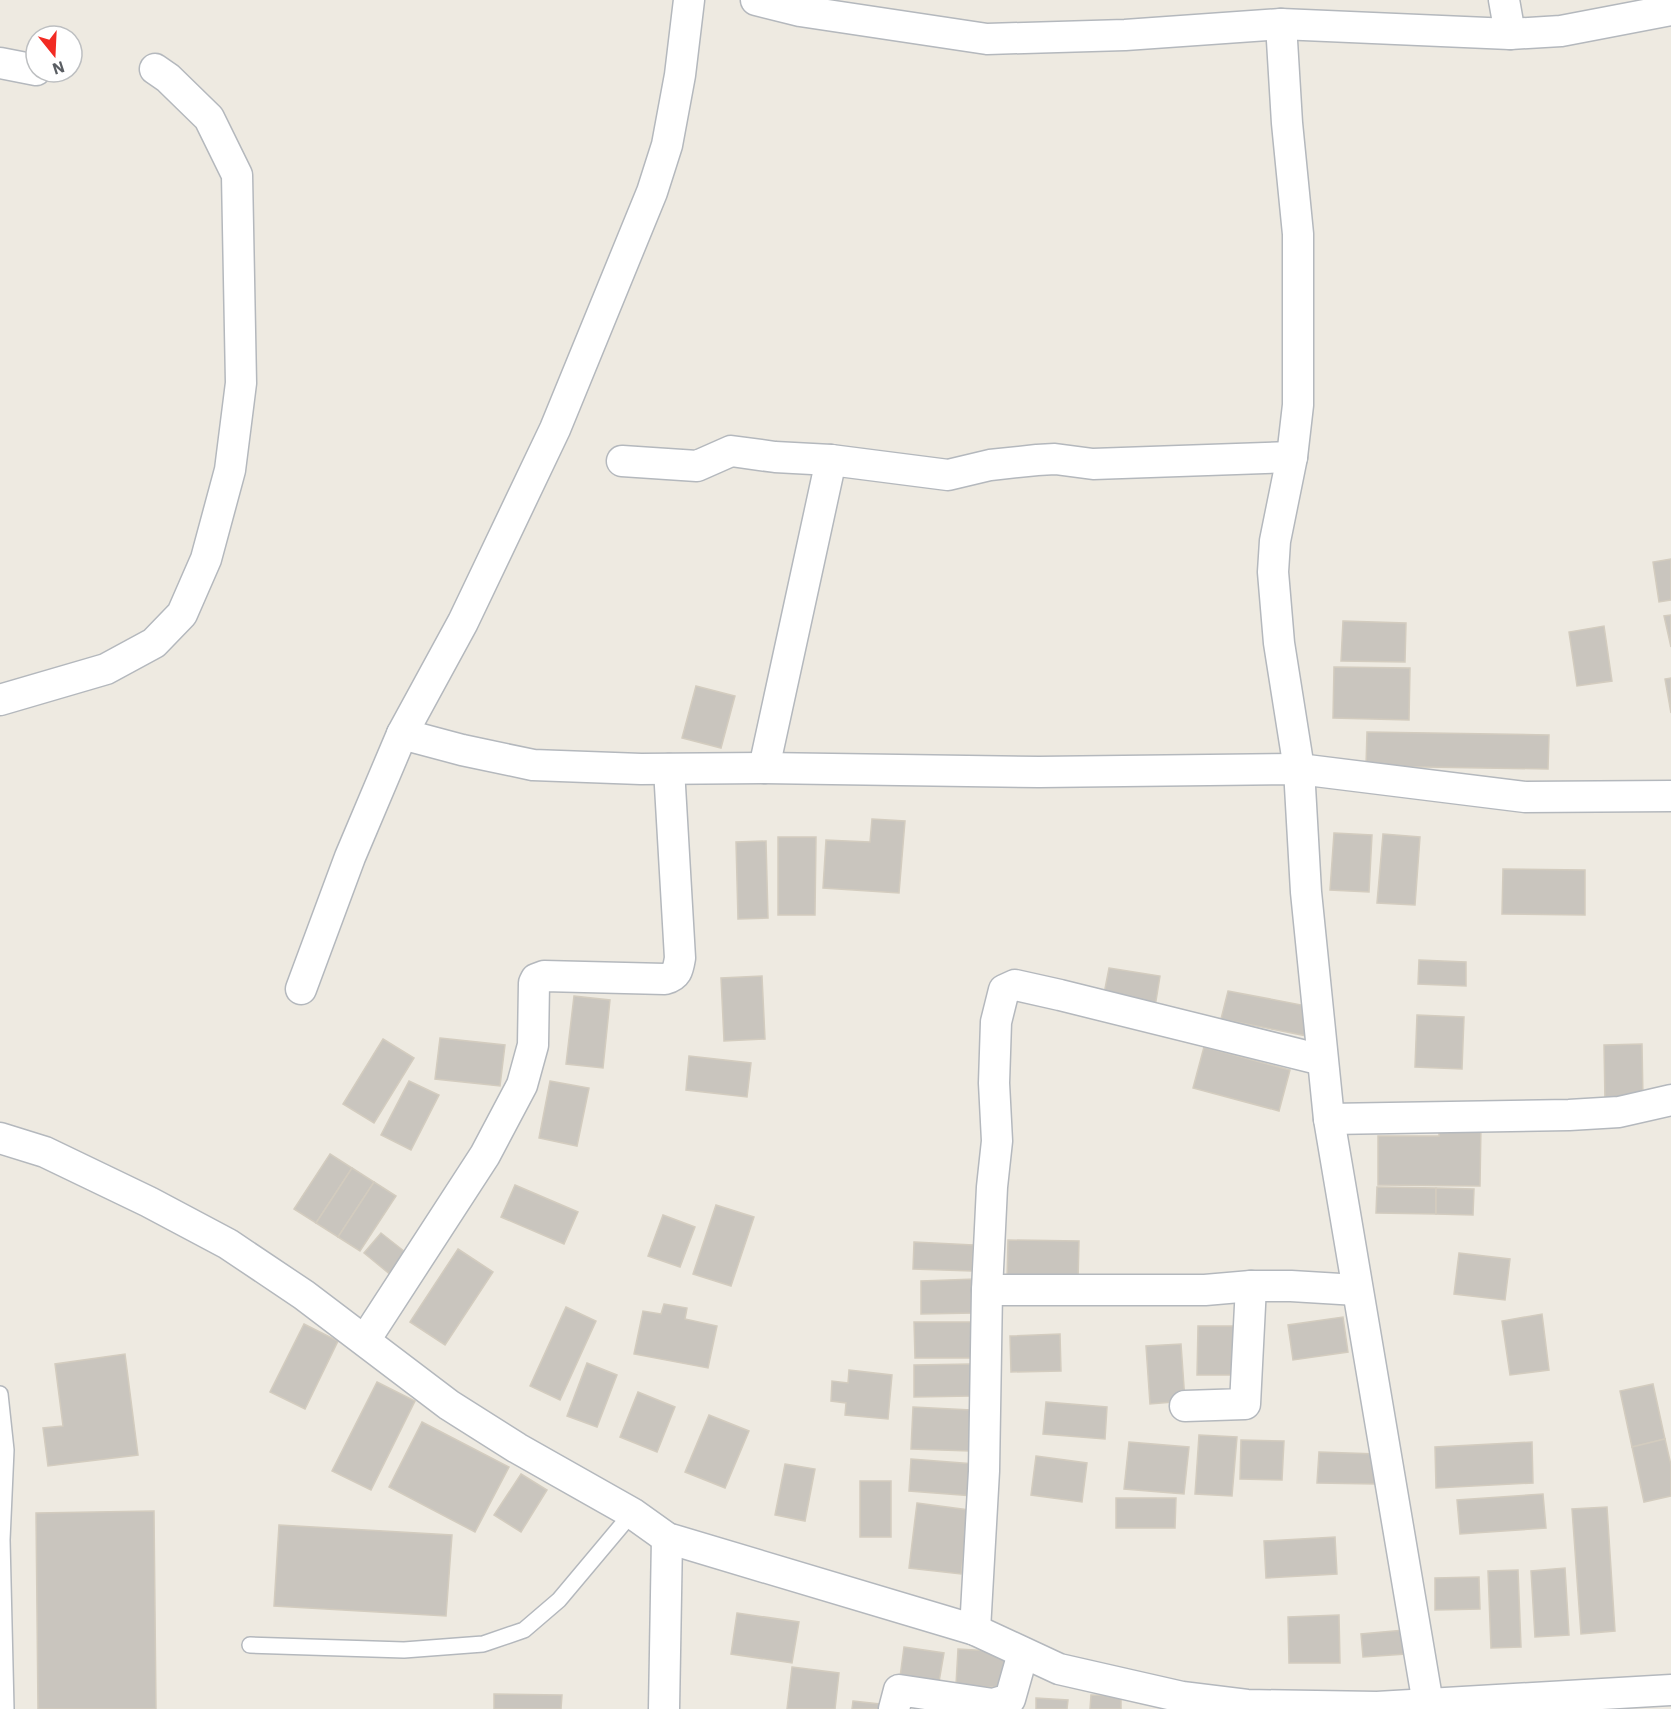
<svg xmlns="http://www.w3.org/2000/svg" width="1671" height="1709" font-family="'IBM Plex Sans',sans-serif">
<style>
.building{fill:#c9c5be;stroke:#d3ccbf;stroke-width:1.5}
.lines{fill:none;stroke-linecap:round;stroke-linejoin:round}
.lane-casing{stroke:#b4b8bd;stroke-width:18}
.street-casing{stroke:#b4b8bd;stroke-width:33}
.lane{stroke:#fff;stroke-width:15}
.street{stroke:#fff;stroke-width:30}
</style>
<rect width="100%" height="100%" fill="#eeeae1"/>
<g class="building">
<path d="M 1671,559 L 1671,600 L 1659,602 L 1653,562 Z"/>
<path d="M 1671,615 L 1671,647 L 1664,616 Z"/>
<path d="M 1343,621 L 1406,623 L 1405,662 L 1341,661 Z"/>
<path d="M 1604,626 L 1612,681 L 1577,686 L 1569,632 Z"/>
<path d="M 1334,667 L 1410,668 L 1409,720 L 1333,718 Z"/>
<path d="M 1671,678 L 1671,713 L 1665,679 Z"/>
<path d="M 696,686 L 735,696 L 721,748 L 682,738 Z"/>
<path d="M 1367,732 L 1549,735 L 1548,769 L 1366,766 Z"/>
<path d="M 872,819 L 905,821 L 899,893 L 823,888 L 826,840 L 870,842 Z"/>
<path d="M 1334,833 L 1372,835 L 1369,892 L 1330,890 Z"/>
<path d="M 1383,834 L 1420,837 L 1415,905 L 1377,903 Z"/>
<path d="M 778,837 L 816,837 L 815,915 L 778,915 Z"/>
<path d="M 766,841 L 768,918 L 738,919 L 736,842 Z"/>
<path d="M 1503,869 L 1585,870 L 1585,915 L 1502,914 Z"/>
<path d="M 1419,960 L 1466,962 L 1466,986 L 1418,984 Z"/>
<path d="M 1109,968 L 1160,976 L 1155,1007 L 1103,999 Z"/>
<path d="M 762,976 L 765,1039 L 724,1041 L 721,978 Z"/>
<path d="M 1228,991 L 1312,1007 L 1307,1036 L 1221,1019 Z"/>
<path d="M 574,996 L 610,1000 L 603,1068 L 566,1064 Z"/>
<path d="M 1417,1015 L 1464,1017 L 1462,1069 L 1415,1067 Z"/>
<path d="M 440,1038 L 505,1045 L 500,1086 L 435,1079 Z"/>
<path d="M 383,1039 L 414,1058 L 374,1123 L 343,1104 Z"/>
<path d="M 1642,1044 L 1643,1100 L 1605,1102 L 1604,1045 Z"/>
<path d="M 1204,1047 L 1290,1070 L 1279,1111 L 1193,1088 Z"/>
<path d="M 689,1056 L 751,1063 L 747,1097 L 686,1090 Z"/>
<path d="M 409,1081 L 439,1095 L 411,1150 L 381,1135 Z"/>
<path d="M 550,1081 L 589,1088 L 577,1146 L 539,1138 Z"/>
<path d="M 1439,1124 L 1481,1124 L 1480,1186 L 1378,1185 L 1378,1136 L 1439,1136 Z"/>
<path d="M 330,1154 L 352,1168 L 316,1223 L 294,1209 Z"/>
<path d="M 352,1168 L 374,1182 L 338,1237 L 316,1223 Z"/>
<path d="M 374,1182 L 396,1196 L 360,1251 L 338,1237 Z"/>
<path d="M 515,1185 L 578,1212 L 564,1244 L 501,1217 Z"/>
<path d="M 1377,1187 L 1436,1188 L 1436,1214 L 1376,1213 Z"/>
<path d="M 1436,1188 L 1474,1189 L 1473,1215 L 1436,1214 Z"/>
<path d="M 716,1205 L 754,1217 L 731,1286 L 693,1274 Z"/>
<path d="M 663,1215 L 695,1227 L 680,1267 L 648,1256 Z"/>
<path d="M 381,1233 L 414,1259 L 397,1280 L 364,1253 Z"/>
<path d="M 1008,1240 L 1079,1241 L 1078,1281 L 1007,1279 Z"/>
<path d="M 914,1242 L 973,1245 L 972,1271 L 913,1269 Z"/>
<path d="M 458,1249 L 493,1272 L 445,1345 L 410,1322 Z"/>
<path d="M 1459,1253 L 1510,1259 L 1505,1300 L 1454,1294 Z"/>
<path d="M 975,1279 L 975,1313 L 921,1314 L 921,1281 Z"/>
<path d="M 664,1304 L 687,1308 L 685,1319 L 717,1326 L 708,1368 L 634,1354 L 643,1311 L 661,1314 Z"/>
<path d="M 566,1307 L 596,1321 L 560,1400 L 530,1386 Z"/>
<path d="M 1542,1314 L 1549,1370 L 1510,1375 L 1502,1321 Z"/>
<path d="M 1343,1317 L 1348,1352 L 1293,1360 L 1288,1325 Z"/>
<path d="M 914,1322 L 981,1322 L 981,1358 L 915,1358 Z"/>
<path d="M 304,1324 L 338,1341 L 305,1409 L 270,1392 Z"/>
<path d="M 1198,1326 L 1239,1326 L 1239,1375 L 1197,1375 Z"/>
<path d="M 1060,1334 L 1061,1371 L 1011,1372 L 1010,1336 Z"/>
<path d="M 1181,1344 L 1185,1401 L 1150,1404 L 1146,1346 Z"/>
<path d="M 125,1354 L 138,1455 L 48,1466 L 43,1428 L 63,1426 L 55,1364 Z"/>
<path d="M 587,1363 L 617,1375 L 597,1427 L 567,1416 Z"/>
<path d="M 971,1364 L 971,1396 L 914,1397 L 914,1365 Z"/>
<path d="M 849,1370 L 892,1375 L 888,1419 L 845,1415 L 846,1403 L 831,1401 L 832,1381 L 848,1383 Z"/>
<path d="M 377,1382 L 415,1401 L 371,1490 L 332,1471 Z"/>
<path d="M 1653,1384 L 1665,1439 L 1632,1447 L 1620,1391 Z"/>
<path d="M 638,1392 L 675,1407 L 657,1452 L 620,1437 Z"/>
<path d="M 1046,1402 L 1107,1407 L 1105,1439 L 1043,1434 Z"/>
<path d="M 913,1407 L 971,1410 L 970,1451 L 911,1449 Z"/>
<path d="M 709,1415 L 749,1431 L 725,1488 L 685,1472 Z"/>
<path d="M 422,1422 L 509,1467 L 475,1532 L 389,1487 Z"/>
<path d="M 1199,1435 L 1237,1437 L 1232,1496 L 1195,1494 Z"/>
<path d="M 1665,1439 L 1671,1465 L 1671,1496 L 1644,1502 L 1632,1447 Z"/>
<path d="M 1241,1440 L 1284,1441 L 1282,1480 L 1240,1479 Z"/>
<path d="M 1129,1442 L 1189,1447 L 1184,1494 L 1124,1489 Z"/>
<path d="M 1532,1442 L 1533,1483 L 1436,1488 L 1435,1447 Z"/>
<path d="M 1319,1452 L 1378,1454 L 1376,1484 L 1317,1483 Z"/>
<path d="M 1036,1456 L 1087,1463 L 1082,1502 L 1031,1495 Z"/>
<path d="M 911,1459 L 975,1464 L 973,1496 L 909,1491 Z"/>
<path d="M 785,1464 L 815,1469 L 805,1521 L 775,1515 Z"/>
<path d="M 521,1474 L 547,1490 L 521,1532 L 494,1515 Z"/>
<rect x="860" y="1481" width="31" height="56"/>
<path d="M 1543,1494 L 1546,1528 L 1460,1534 L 1457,1500 Z"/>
<path d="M 1116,1498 L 1176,1498 L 1175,1528 L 1116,1528 Z"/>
<path d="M 917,1503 L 969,1510 L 961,1574 L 909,1568 Z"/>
<path d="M 1607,1507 L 1615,1631 L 1581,1634 L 1572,1509 Z"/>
<path d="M 154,1511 L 156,1709 L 38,1709 L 36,1513 Z"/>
<path d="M 279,1525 L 452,1535 L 446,1616 L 274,1606 Z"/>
<path d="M 1335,1537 L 1337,1574 L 1266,1578 L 1264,1541 Z"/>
<path d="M 1565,1568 L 1569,1635 L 1535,1637 L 1531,1571 Z"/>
<path d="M 1518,1570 L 1521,1647 L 1491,1648 L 1488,1571 Z"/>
<path d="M 1479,1577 L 1480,1609 L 1435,1610 L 1435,1578 Z"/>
<path d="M 737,1613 L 799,1622 L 792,1663 L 731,1654 Z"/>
<path d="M 1339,1615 L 1340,1663 L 1289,1663 L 1288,1617 Z"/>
<path d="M 1404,1630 L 1406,1654 L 1363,1657 L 1361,1634 Z"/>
<path d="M 904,1647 L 944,1653 L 939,1682 L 900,1677 Z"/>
<path d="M 958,1649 L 1009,1652 L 1006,1688 L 956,1685 Z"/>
<path d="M 792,1667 L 839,1673 L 835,1709 L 787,1709 Z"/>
<path d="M 494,1694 L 562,1695 L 561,1709 L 494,1709 Z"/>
<path d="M 1091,1695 L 1121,1696 L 1121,1709 L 1090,1709 Z"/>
<path d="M 1036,1698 L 1068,1700 L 1067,1709 L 1036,1709 Z"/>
<path d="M 853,1701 L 889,1705 L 889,1709 L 852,1709 Z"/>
</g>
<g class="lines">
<defs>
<g id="lane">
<path d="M 0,1394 L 6,1450 L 2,1540 L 6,1709"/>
<path d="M 250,1645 L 404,1650 L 483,1644 L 524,1630 L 559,1600 L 632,1513"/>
</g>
<g id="street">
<path d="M 689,0 L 680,75 L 667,145 L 652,192 L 555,429 L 463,622 L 402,734 L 462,750 L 533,765 L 641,769 L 764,768 L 1039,772 L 1299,769 L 1525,797 L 1671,796"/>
<path d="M 756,0 L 800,11 L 987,39 L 1125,35 L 1281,24 L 1510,34 L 1561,31 L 1671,10"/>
<path d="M 1504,0 L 1510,34"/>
<path d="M 1281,24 L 1287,123 L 1298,234 L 1298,405 L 1292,457 L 1275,541 L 1273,572 L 1279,643 L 1299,769 L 1306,892 L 1329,1119 L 1428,1704"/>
<path d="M 0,63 L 36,70"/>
<path d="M 622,461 L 697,466 L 731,451 L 775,457 L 831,460 L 948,475 L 990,465 L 1037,460 L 1055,459 L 1093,464 L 1292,457"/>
<path d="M 0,700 L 106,669 L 154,643 L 182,614 L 206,559 L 230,470 L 241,383 L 237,175 L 209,118 L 168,78 L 155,69"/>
<path d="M 764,768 L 831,460"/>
<path d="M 301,989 L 350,857 L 402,734"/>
<path d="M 1329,1119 L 1569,1115 L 1619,1112 L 1671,1100"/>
<path d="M 0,1138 L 45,1152 L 149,1202 L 228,1244 L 304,1295 L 449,1405 L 517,1448 L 632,1513 L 667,1538 L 975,1630 L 1059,1669 L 1182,1697 L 1247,1705 L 1377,1707 L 1671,1690"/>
<path d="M 987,1290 L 1205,1290 L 1251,1286 L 1291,1286 L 1357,1290"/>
<path d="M 365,1340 L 485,1155 L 522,1085 L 533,1045 L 534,983 L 536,979 L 544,976 L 665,979 C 677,976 678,970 680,958 L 669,769"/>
<path d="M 1185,1406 L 1245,1404 L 1251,1286"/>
<path d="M 975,1630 L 984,1471 L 987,1290 L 992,1187 L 997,1141 L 994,1083 L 996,1022 L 1004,990 L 1015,985 L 1060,995 L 1322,1060"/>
<path d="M 664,1709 L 667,1538"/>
<path d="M 894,1709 L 899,1690 L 993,1704 L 1010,1699 L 1023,1653"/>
</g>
</defs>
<use href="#lane" class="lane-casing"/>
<use href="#street" class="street-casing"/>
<use href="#lane" class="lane"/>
<use href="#street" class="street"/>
</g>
<g transform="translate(54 54) rotate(162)"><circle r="28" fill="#ffffff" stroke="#bdbfc1" stroke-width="1.5"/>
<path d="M0-4.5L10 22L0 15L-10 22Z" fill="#f22b23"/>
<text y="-9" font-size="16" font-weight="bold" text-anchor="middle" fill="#5a5e63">N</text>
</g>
</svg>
